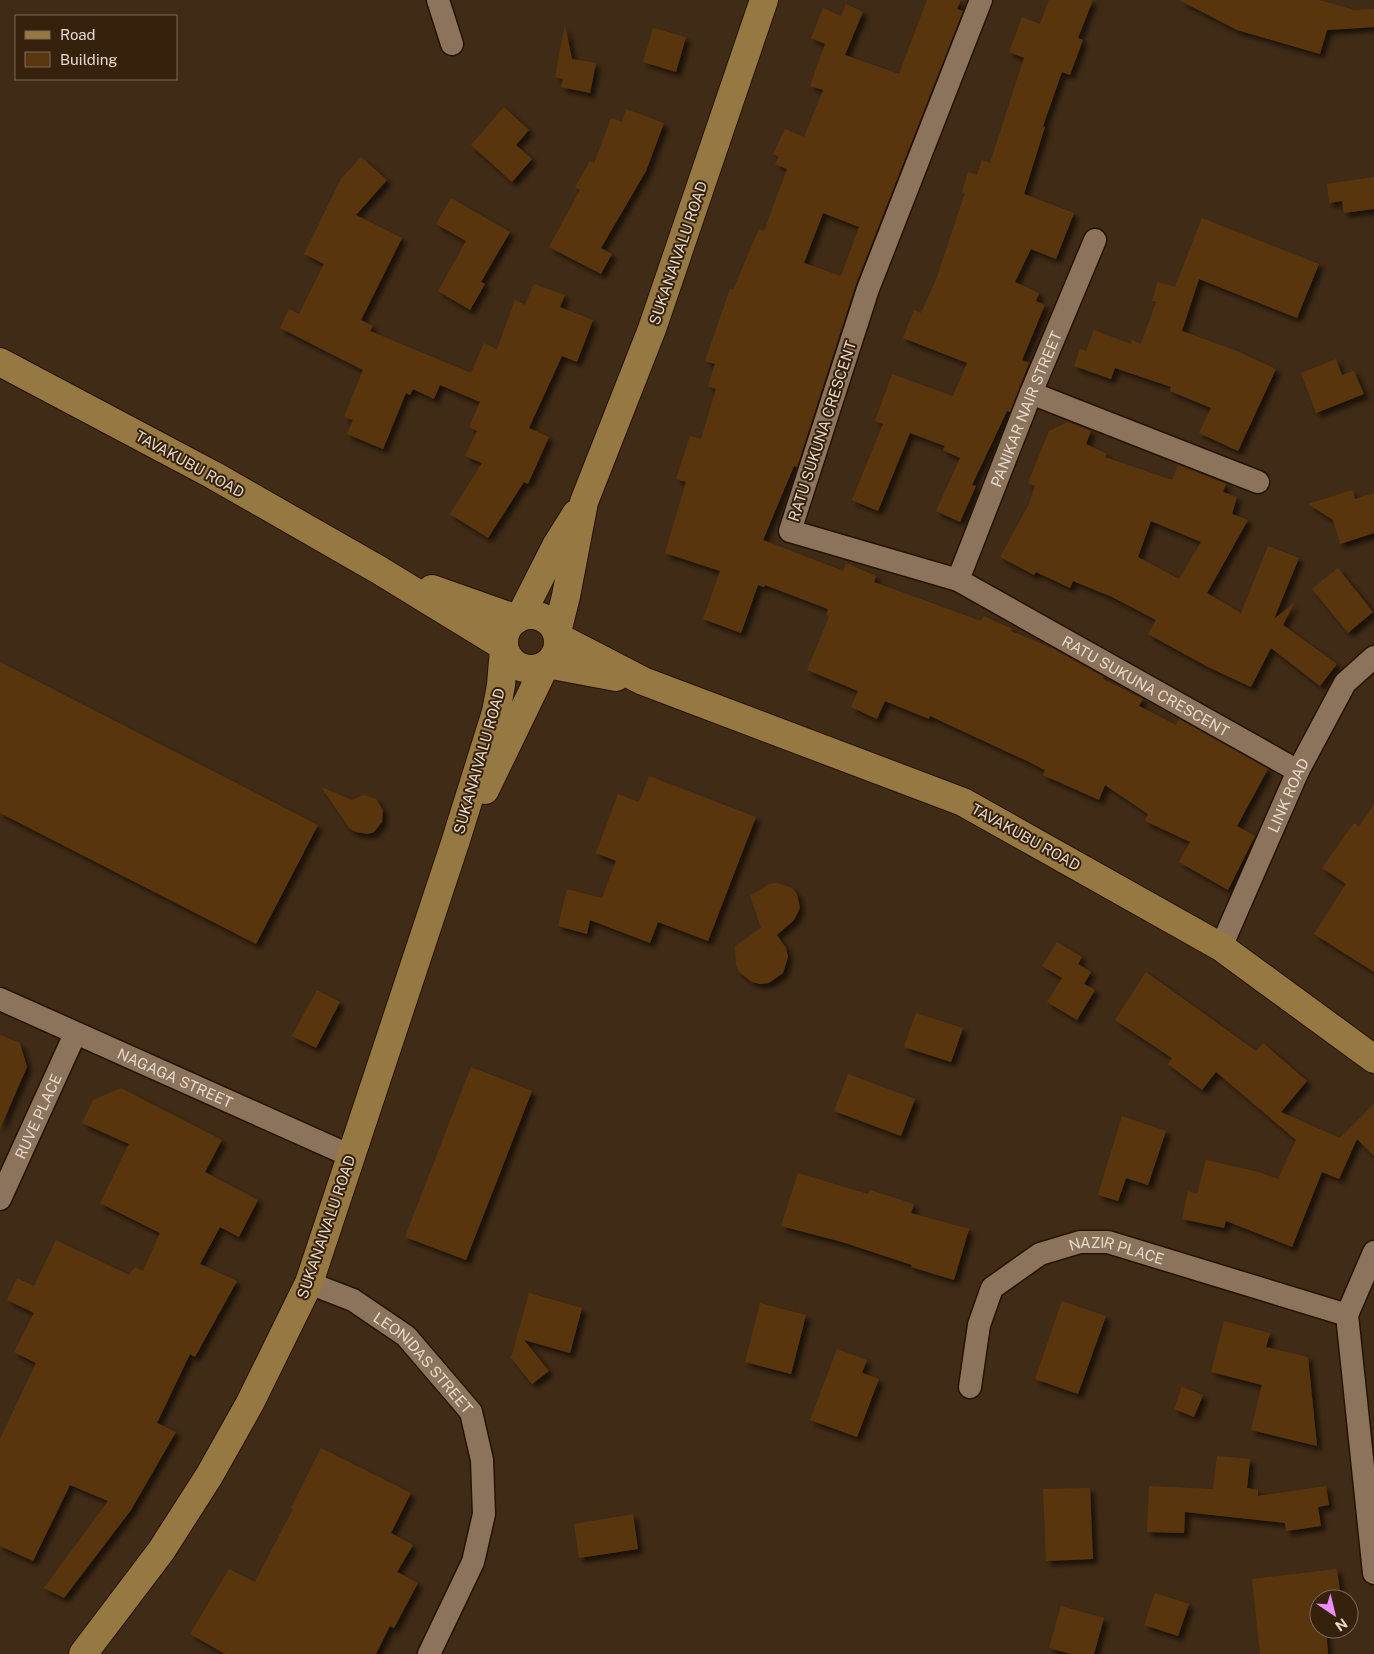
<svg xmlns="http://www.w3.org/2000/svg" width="1374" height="1654" font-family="'Public Sans',sans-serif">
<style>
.building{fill:#59360f;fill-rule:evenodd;filter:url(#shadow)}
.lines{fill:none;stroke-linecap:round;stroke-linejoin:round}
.street-casing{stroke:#261201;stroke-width:25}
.secondary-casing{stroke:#261201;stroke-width:30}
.street{stroke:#8c735c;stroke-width:22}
.secondary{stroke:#967842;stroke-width:28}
.labels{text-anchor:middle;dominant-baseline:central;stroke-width:4;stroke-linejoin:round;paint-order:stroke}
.street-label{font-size:15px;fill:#e6d8cb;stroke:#35210c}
</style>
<defs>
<filter id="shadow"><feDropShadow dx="4.5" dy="4.5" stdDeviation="2.5" flood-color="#0009"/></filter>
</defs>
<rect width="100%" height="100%" fill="#402b16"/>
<g class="building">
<path d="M 927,0 L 961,0 L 957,9 L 963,11 L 856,284 L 797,467 L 794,466 L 763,540 L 843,571 L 846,563 L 876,576 L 874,582 L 981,621 L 984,616 L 1012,629 L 1011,631 L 1052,648 L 1104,677 L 1103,679 L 1143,699 L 1139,706 L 1176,725 L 1179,719 L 1268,769 L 1237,826 L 1255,836 L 1228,890 L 1179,862 L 1190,842 L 1145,821 L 1148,814 L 1105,785 L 1099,800 L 1043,775 L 1045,770 L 1027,761 L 930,716 L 929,719 L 885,701 L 877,719 L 851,707 L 858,691 L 807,670 L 829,617 L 826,615 L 828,609 L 765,585 L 764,587 L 758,585 L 741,633 L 703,619 L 720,571 L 665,553 L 686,482 L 676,479 L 690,436 L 701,439 L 716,389 L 708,386 L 715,364 L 705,361 L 730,289 L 733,290 L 759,229 L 764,231 L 787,169 L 775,164 L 779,157 L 773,154 L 785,129 L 804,137 L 823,90 L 810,86 L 825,44 L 811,38 L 823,8 L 841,16 L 846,4 L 863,12 L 845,55 L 899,74 ZM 823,213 L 859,227 L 841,276 L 804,263 Z"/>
<path d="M 1049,0 L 1093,0 L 1078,38 L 1083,40 L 1070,75 L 1062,72 L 1043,126 L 1045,127 L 1043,133 L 1024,194 L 1074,213 L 1056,259 L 1031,249 L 1015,282 L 1039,293 L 1036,301 L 1045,305 L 1022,360 L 1029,363 L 1010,412 L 1007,411 L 972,485 L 976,486 L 960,522 L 936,511 L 960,458 L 943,450 L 945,446 L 910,433 L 878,511 L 852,500 L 883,424 L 875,421 L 892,374 L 953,396 L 967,363 L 903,338 L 914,310 L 921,313 L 937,277 L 965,193 L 962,192 L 968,172 L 977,175 L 982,160 L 990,163 L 1024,58 L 1009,52 L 1022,17 L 1040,24 Z"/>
<path d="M 1179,0 L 1319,0 L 1354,10 L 1374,9 L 1374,27 L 1327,30 L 1320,54 L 1237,30 Z"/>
<path d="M 565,25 L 572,59 L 596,63 L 590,93 L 561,87 L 563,79 L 555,77 Z"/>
<path d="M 653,28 L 686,37 L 676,72 L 643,62 Z"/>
<path d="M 504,107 L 529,130 L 516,145 L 532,159 L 512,182 L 471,145 Z"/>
<path d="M 626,109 L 664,123 L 646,171 L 601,248 L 612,254 L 601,274 L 549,247 L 580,190 L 575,187 L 590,161 L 594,164 L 611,118 L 622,122 Z"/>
<path d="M 361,157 L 387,180 L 356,215 L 402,238 L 361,320 L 373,326 L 370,331 L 471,373 L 484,343 L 497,349 L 515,300 L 525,305 L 534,284 L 565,295 L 560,307 L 593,320 L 577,362 L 562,356 L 529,428 L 549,437 L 528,484 L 524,482 L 488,538 L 450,514 L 482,463 L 465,456 L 477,431 L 469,427 L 480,402 L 440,385 L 434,399 L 413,389 L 410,395 L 406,393 L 383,449 L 347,434 L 353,420 L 344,417 L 363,370 L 280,328 L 289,309 L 299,314 L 324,264 L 304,254 L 341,179 Z"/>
<path d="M 1374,177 L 1374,209 L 1344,213 L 1342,201 L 1329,203 L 1327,184 Z"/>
<path d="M 451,198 L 510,232 L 481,282 L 485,284 L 470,310 L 438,291 L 466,241 L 436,224 Z"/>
<path d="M 1202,218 L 1319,264 L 1297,318 L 1199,279 L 1182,331 L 1237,351 L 1276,369 L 1238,451 L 1199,433 L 1211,408 L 1170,391 L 1171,387 L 1115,368 L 1111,379 L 1074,366 L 1080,349 L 1086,351 L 1094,330 L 1131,344 L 1132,340 L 1141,344 L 1156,302 L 1152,301 L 1158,282 L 1175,287 Z"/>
<path d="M 1336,359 L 1342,375 L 1354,371 L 1364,394 L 1316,413 L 1301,373 Z"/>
<path d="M 1068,422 L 1091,431 L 1086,444 L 1107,454 L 1105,457 L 1172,480 L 1178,465 L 1226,484 L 1223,492 L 1237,497 L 1232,514 L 1248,520 L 1207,593 L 1241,613 L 1268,546 L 1299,558 L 1274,619 L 1294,603 L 1283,625 L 1337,664 L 1320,686 L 1271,648 L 1251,687 L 1208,667 L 1148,634 L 1156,620 L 1112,597 L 1073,581 L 1070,588 L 1036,572 L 1034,575 L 1000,557 L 1029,504 L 1035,486 L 1028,483 L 1049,431 ZM 1151,521 L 1201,542 L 1179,579 L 1138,557 Z"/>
<path d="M 1353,490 L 1355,499 L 1374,493 L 1374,533 L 1340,544 L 1333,520 L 1308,504 Z"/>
<path d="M 1338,568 L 1373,612 L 1348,633 L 1312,589 Z"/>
<path d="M 0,662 L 318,825 L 256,944 L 0,813 Z"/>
<path d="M 649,776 L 756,817 L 708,941 L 658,922 L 650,943 L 590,920 L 587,934 L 558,926 L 567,889 L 602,898 L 616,861 L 596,853 L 618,794 L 639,802 Z"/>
<path d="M 321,787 L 352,800 L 364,795 L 376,799 L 383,810 L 382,822 L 374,832 L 368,834 L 356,832 L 350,829 Z"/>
<path d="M 1374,804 L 1374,972 L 1314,934 L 1346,884 L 1322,868 L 1354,823 L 1359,827 Z"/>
<path d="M 777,883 L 792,888 L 797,894 L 800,908 L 794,920 L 777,935 L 786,948 L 788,957 L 783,973 L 769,983 L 760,984 L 752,982 L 739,972 L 736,964 L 735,946 L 761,928 L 750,896 L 769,884 Z"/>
<path d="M 1057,942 L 1082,957 L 1078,964 L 1091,972 L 1084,984 L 1095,990 L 1077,1020 L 1047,1002 L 1062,978 L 1042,966 Z"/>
<path d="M 1146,972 L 1256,1051 L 1263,1043 L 1307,1081 L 1281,1112 L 1340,1138 L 1374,1104 L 1374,1156 L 1357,1139 L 1339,1179 L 1322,1172 L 1292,1247 L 1226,1221 L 1224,1228 L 1182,1219 L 1188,1191 L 1197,1194 L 1206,1160 L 1259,1172 L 1278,1179 L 1296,1140 L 1216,1072 L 1202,1090 L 1168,1064 L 1172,1058 L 1115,1020 Z"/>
<path d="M 317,990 L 340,1002 L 316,1048 L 292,1036 Z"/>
<path d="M 916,1013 L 963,1028 L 951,1062 L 904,1047 Z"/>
<path d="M 0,1035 L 20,1043 L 27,1067 L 0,1129 Z"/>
<path d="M 471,1067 L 532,1091 L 466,1260 L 405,1237 Z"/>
<path d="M 848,1074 L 915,1099 L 901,1136 L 834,1111 Z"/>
<path d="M 121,1088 L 222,1140 L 205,1172 L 258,1200 L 239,1237 L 220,1227 L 200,1264 L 237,1281 L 195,1357 L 190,1354 L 157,1423 L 176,1432 L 131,1510 L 64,1598 L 44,1588 L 108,1501 L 70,1485 L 33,1561 L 0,1546 L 0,1439 L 36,1363 L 14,1352 L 34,1313 L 7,1300 L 17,1278 L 34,1286 L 56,1240 L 129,1275 L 135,1267 L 143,1271 L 160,1233 L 100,1203 L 129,1144 L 82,1123 L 93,1100 Z"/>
<path d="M 1122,1116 L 1166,1131 L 1148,1185 L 1126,1178 L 1118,1201 L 1098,1195 Z"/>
<path d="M 798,1173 L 868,1194 L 870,1190 L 914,1204 L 911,1213 L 969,1229 L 954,1280 L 911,1267 L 912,1265 L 842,1242 L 781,1226 Z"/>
<path d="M 529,1293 L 582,1308 L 570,1353 L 524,1340 L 549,1371 L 532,1384 L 511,1358 Z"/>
<path d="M 1062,1301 L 1106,1316 L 1078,1394 L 1035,1379 Z"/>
<path d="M 760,1303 L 806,1315 L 791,1374 L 745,1362 Z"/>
<path d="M 1224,1321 L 1270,1333 L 1266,1347 L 1308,1357 L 1317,1446 L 1251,1430 L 1262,1385 L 1211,1372 Z"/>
<path d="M 837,1349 L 867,1360 L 862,1373 L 879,1379 L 857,1437 L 810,1420 Z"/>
<path d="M 1182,1387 L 1203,1395 L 1194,1417 L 1174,1409 Z"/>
<path d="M 321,1448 L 411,1493 L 391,1533 L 413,1545 L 397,1572 L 418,1583 L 394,1628 L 390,1626 L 376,1654 L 225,1654 L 190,1634 L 229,1569 L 255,1582 L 293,1509 L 291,1508 Z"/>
<path d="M 1217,1456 L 1250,1459 L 1247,1488 L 1258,1490 L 1258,1496 L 1326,1486 L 1329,1505 L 1318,1507 L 1321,1526 L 1286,1531 L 1285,1523 L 1185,1512 L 1184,1533 L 1147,1532 L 1149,1486 L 1213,1489 Z"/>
<path d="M 1090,1488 L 1093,1559 L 1046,1561 L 1043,1489 Z"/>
<path d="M 633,1514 L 638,1549 L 579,1558 L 574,1524 Z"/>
<path d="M 1337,1569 L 1341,1599 L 1319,1599 L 1319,1629 L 1326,1629 L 1328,1654 L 1260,1654 L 1252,1579 Z"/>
<path d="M 1155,1593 L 1189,1604 L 1178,1636 L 1144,1625 Z"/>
<path d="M 1061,1606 L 1104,1618 L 1094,1654 L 1071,1654 L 1049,1648 Z"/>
</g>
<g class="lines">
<defs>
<g id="street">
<path d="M 438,0 L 452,44"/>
<path id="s1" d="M 981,0 L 868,289 L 790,531 L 958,580 L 1298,771"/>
<path d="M 1031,393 L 1258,482"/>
<path id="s2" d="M 958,580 L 1031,393 L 1095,240"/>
<path id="s3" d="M 1221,947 L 1298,771 L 1345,683 L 1374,657"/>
<path id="s4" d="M 0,999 L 351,1156"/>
<path id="s5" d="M 0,1199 L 75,1034"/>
<path d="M 1374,1252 L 1347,1315 L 1374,1573"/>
<path id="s6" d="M 309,1283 L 353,1300 L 406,1336 L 471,1412 L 482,1460 L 484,1514 L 473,1562 L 429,1654"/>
<path id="s7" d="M 970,1387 L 979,1325 L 992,1288 L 1040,1254 L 1080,1242 L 1108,1242 L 1347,1315"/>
</g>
<g id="secondary">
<path d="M 0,362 L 213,475 L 379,570 L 503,646"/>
<path d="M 432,589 L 517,619"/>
<circle cx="531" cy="642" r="27"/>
<path d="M 520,617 L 556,546 L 576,514"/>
<path d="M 557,632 L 566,596 L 584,502 L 652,329 L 764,0"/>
<path d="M 558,637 L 643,681 L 963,802 L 1221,947 L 1374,1059"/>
<path d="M 547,664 L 616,677"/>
<path d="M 485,790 L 545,666"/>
<path d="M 83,1654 L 161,1551 L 209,1476 L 250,1403 L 309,1283 L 455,843 L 496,712 L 501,685 L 504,649"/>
</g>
</defs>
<use href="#street" class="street-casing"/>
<use href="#secondary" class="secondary-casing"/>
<use href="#street" class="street"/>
<use href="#secondary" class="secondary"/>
</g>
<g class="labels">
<g class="street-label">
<text transform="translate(678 253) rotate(-71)">SUKANAIVALU ROAD</text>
<text stroke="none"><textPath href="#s2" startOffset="184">PANIKAR NAIR STREET</textPath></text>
<text transform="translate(822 431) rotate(-72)">RATU SUKUNA CRESCENT</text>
<text transform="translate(190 464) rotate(29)">TAVAKUBU ROAD</text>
<text stroke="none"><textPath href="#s1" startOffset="955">RATU SUKUNA CRESCENT</textPath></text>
<text transform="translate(479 761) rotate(-74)">SUKANAIVALU ROAD</text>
<text stroke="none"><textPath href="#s3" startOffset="166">LINK ROAD</textPath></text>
<text transform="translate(1026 837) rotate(29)">TAVAKUBU ROAD</text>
<text stroke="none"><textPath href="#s4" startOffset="192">NAGAGA STREET</textPath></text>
<text stroke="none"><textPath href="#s5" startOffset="91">RUVE PLACE</textPath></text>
<text transform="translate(326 1227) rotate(-71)">SUKANAIVALU ROAD</text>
<text stroke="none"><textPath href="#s7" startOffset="240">NAZIR PLACE</textPath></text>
<text stroke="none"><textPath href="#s6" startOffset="142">LEONIDAS STREET</textPath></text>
</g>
</g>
<rect x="15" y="15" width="162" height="65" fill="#35210c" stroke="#7c6a58"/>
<rect x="25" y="31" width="25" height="8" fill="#967842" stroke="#7c6a58"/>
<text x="60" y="40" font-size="15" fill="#e6d8cb">Road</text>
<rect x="25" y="52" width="25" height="15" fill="#59360f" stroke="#7c6a58"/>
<text x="60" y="65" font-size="15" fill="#e6d8cb">Building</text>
<g transform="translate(1334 1614) rotate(145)"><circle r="24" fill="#35210c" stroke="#7c6a58"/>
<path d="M0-4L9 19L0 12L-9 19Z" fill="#ed8cfa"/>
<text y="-8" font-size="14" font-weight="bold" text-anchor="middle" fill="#e6d8cb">N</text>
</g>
</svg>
